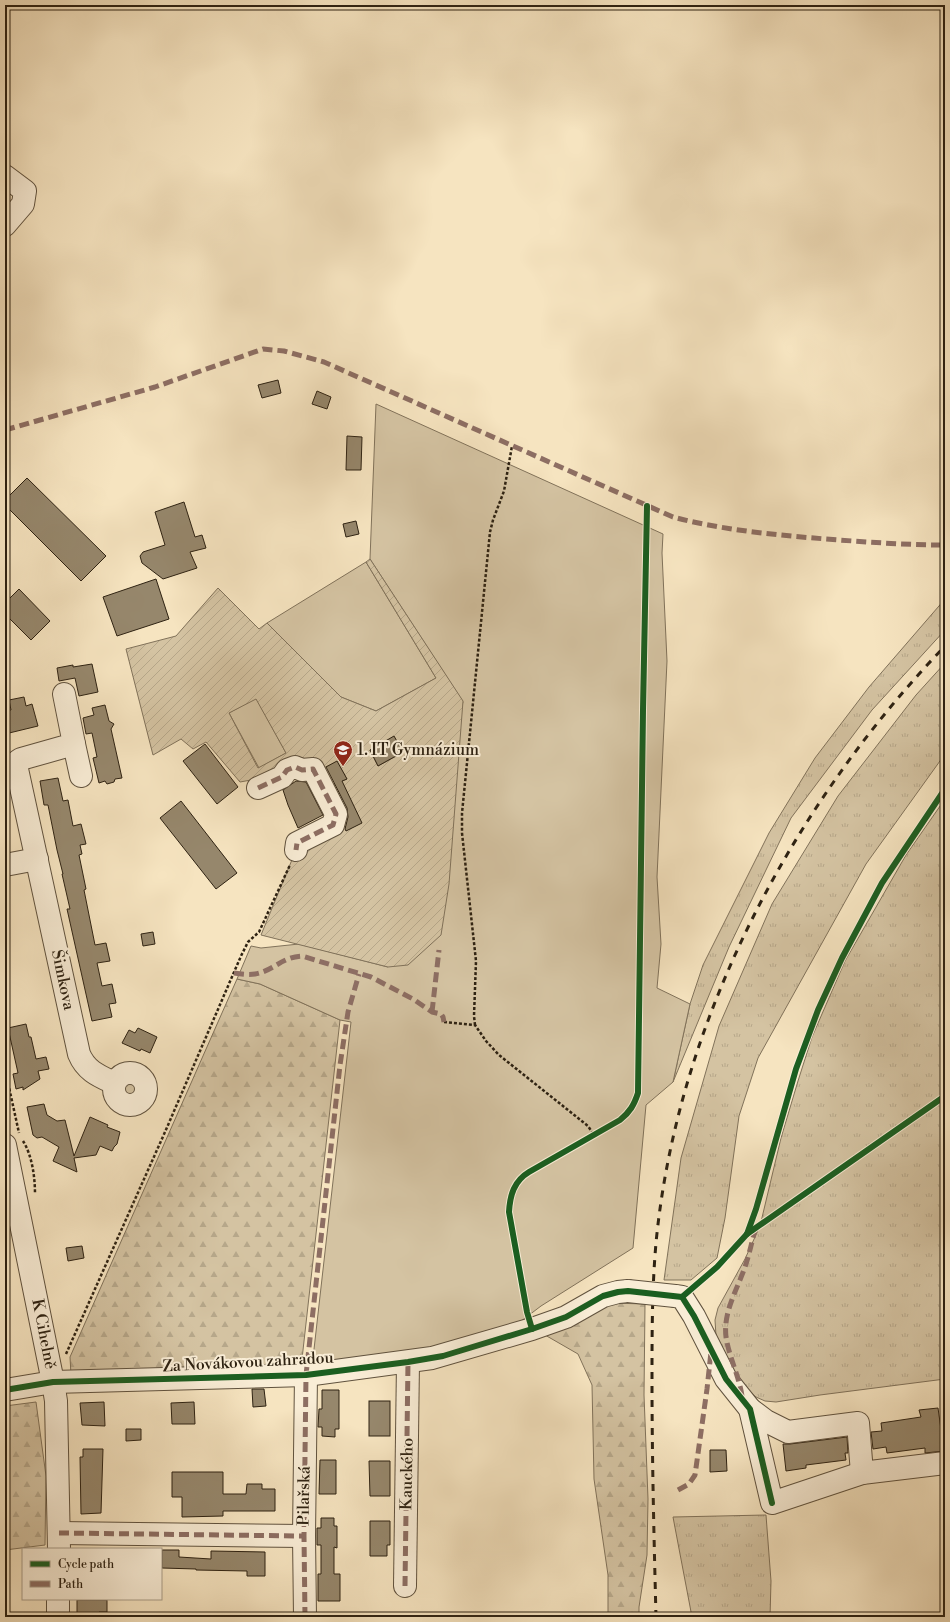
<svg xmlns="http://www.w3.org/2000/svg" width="950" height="1622" font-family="'Libre Bodoni',serif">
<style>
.grass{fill:url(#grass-tufts);stroke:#81725a}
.forest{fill:url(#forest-firs);stroke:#81725a}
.park{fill:#d4c3a2;stroke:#81725a}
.garden{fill:url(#garden-furrows);stroke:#81725a;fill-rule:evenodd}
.building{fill:#96876c;stroke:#2e2212}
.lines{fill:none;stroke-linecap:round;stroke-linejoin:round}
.minor-casing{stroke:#60523e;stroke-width:24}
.path{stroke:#2e2212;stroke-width:2.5;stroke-dasharray:3 2;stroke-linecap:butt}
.minor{stroke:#f9edd6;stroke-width:22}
.rail{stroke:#2e2212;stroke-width:3;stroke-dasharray:7 7;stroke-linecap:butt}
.minor-bridge-casing{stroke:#60523e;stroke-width:24;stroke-linecap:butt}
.minor-bridge{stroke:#f9edd6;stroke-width:22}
.quiet{stroke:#8d6e63;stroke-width:5;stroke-dasharray:10 5;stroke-linecap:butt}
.cycleway-casing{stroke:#f9edd6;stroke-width:8}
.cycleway{stroke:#1b5e20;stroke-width:6}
.labels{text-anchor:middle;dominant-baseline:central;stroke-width:4;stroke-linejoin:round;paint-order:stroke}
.poi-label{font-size:16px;fill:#2e2212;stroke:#f9edd6;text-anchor:start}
.street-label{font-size:16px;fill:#2e2212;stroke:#f9edd6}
</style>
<defs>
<pattern id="grass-tufts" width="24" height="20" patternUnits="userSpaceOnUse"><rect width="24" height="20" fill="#d4c3a2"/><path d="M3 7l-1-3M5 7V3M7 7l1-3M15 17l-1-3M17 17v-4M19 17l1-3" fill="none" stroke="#b6a78a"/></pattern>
<pattern id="forest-firs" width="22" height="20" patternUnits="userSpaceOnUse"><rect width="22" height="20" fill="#d4c3a2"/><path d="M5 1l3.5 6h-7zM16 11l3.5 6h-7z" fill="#b6a78a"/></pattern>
<pattern id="garden-furrows" width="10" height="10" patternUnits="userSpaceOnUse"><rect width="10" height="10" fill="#d4c3a2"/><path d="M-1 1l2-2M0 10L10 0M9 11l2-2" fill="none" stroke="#b6a78a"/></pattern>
</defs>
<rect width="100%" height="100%" fill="#f6e4c0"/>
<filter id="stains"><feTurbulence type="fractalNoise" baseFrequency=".005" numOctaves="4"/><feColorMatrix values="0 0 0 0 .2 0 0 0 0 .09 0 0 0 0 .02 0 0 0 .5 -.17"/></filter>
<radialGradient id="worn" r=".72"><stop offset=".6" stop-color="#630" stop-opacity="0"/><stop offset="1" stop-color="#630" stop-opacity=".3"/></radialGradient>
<g class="grass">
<path d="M 945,599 L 945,630 L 872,710 L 791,818 L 729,947 L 673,1082 L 690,1004 L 703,965 L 769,833 L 815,758 L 869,687 Z"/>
<path d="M 945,663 L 945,754 L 866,864 L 758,1058 L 739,1116 L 725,1218 L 717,1258 L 691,1280 L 664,1280 L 681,1158 L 719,1026 L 772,904 L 838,796 L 916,695 Z"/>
<path d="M 945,799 L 945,1379 L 820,1395 L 776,1402 L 765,1401 L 756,1397 L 736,1379 L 716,1336 L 715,1320 L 718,1308 L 745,1259 L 760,1226 L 781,1138 L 798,1081 L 812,1037 L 845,961 L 906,855 Z"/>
<circle cx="129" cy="1090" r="9"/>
<path d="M 766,1515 L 771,1581 L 770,1617 L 692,1617 L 673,1517 Z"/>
</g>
<g class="forest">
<path d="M 237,979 L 260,984 L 340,1020 L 301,1368 L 71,1375 L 70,1357 Z"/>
<path d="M 611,1303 L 645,1304 L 644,1395 L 648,1499 L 647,1555 L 639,1607 L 639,1617 L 608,1617 L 608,1575 L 594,1479 L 592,1385 L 578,1354 L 545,1335 Z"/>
<path d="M 36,1402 L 46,1476 L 45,1545 L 5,1550 L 5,1406 Z"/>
</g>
<g class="park">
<path d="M 376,404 L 663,534 L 662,553 L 667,661 L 657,877 L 661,944 L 657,988 L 690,1004 L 673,1082 L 646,1105 L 633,1248 L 541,1306 L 512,1328 L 432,1350 L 312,1367 L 351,1022 L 340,1020 L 260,984 L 237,979 L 251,946 L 261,948 L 299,944 L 388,967 L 463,702 L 370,559 Z"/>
<path d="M 366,562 L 436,678 L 376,711 L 341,697 L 267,623 Z"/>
<path d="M 256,698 L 286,753 L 259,768 L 229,713 Z"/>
</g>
<path class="garden" d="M 370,559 L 463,701 L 449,884 L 441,935 L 408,965 L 388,967 L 261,935 L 296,850 L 336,814 L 312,769 L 240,782 L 206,742 L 193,749 L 181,739 L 153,755 L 126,649 L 176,636 L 218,588 L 259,629 L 267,623 L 341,697 L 376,711 L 436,678 L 366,562 ZM 256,699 L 286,753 L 258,768 L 229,713 ZM 394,737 L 402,753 L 378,766 L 370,750 ZM 337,762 L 347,779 L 329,787 L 321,769 Z"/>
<g class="building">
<path d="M 278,380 L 281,393 L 262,398 L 258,385 Z"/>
<path d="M 317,391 L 331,397 L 327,409 L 312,404 Z"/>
<path d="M 347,436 L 362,437 L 361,470 L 346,470 Z"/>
<path d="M 27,478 L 106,556 L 81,581 L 5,505 L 5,500 Z"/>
<path d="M 184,502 L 195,537 L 202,535 L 206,548 L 190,552 L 197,568 L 163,579 L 142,563 L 140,556 L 143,552 L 165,545 L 155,512 Z"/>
<path d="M 356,521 L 359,534 L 346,537 L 343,524 Z"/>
<path d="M 156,579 L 169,619 L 117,636 L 103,597 Z"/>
<path d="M 19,589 L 50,621 L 31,640 L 5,614 L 5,603 Z"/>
<path d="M 92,664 L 98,692 L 79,696 L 75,678 L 59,681 L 57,668 L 73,665 L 73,667 Z"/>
<path d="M 24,697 L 26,706 L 32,704 L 38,726 L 5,734 L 5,711 L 11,710 L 9,700 Z"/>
<path d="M 105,705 L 109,721 L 114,724 L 111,729 L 122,778 L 115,779 L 114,782 L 107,784 L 105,781 L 99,783 L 93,758 L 97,757 L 92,733 L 86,734 L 83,718 L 94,715 L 92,708 Z"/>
<path d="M 394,736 L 403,752 L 378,766 L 370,750 Z"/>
<path d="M 205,744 L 238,787 L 217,804 L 183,761 Z"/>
<path d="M 337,761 L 347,779 L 342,781 L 362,823 L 346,831 L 345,829 L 348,817 L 347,808 L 326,767 Z"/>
<path d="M 58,778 L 63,801 L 68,800 L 73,826 L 81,824 L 86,844 L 80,845 L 82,854 L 79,855 L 86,889 L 84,890 L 95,945 L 106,943 L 110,961 L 97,963 L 102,986 L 112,984 L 116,1003 L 109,1004 L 112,1017 L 92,1021 L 67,909 L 70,909 L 62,874 L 63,874 L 57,850 L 48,805 L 44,805 L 40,781 Z"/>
<path d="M 296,781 L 306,782 L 323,815 L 298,828 L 288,805 L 283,790 Z"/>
<path d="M 181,801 L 237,873 L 216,889 L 160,818 Z"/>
<path d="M 153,932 L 155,944 L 143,946 L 141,934 Z"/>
<path d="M 26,1024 L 29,1037 L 31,1037 L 36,1059 L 46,1057 L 49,1069 L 38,1071 L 40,1079 L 23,1090 L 23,1087 L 16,1089 L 13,1074 L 18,1073 L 8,1028 Z"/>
<path d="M 138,1028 L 157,1037 L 150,1053 L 141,1049 L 140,1051 L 122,1043 L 129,1030 L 135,1033 Z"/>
<path d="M 44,1104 L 47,1115 L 57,1121 L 65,1120 L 74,1156 L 90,1117 L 108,1125 L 107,1127 L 120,1132 L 117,1144 L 114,1147 L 112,1151 L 100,1146 L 96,1155 L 74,1158 L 77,1172 L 53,1161 L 59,1147 L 42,1137 L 37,1138 L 33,1135 L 27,1107 Z"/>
<path d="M 82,1246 L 84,1258 L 68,1261 L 66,1248 Z"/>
<path d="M 252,1389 L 264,1389 L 266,1406 L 253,1407 Z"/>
<path d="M 322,1390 L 339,1390 L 339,1429 L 335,1429 L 335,1437 L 322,1436 L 322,1427 L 318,1427 L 319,1409 L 322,1409 Z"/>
<rect x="369" y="1401" width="21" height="35"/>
<path d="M 104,1402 L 105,1426 L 82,1425 L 80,1403 Z"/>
<path d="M 194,1402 L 195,1424 L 172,1424 L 171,1403 Z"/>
<path d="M 938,1408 L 944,1451 L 925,1453 L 925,1448 L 887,1453 L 886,1447 L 873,1449 L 871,1432 L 882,1431 L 881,1423 L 921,1417 L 919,1410 Z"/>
<path d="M 126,1429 L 141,1429 L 141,1440 L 126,1441 Z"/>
<path d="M 847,1437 L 848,1453 L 845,1453 L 846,1460 L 806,1465 L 806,1468 L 786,1471 L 783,1444 L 790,1444 Z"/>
<path d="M 83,1449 L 103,1449 L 101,1513 L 81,1514 L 80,1457 L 83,1457 Z"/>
<path d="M 710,1450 L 726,1450 L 727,1471 L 710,1472 Z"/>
<path d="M 320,1460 L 336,1460 L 336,1494 L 319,1494 Z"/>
<path d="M 369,1461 L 390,1461 L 390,1496 L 370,1496 Z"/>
<path d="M 172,1472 L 223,1472 L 223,1494 L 246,1494 L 247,1484 L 262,1484 L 262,1489 L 275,1489 L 275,1511 L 223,1511 L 223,1516 L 182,1517 L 182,1497 L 172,1497 Z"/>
<path d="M 321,1518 L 334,1518 L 334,1526 L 337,1526 L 337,1548 L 334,1547 L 334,1574 L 340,1574 L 340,1601 L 318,1601 L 318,1574 L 321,1574 L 321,1545 L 317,1545 L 317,1528 L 321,1528 Z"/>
<path d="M 370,1521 L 390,1521 L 390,1545 L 387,1545 L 387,1556 L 370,1556 Z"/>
<path d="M 162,1550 L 179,1550 L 179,1557 L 211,1559 L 211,1551 L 265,1552 L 265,1576 L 247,1576 L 247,1571 L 196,1570 L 196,1569 L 162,1568 Z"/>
<path d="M 77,1600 L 107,1600 L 107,1612 L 99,1612 L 99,1617 L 77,1617 Z"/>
</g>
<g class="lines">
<defs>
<g id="minor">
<path d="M 5,176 L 25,191 L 23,204 L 5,225"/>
<path d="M 64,694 L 74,744 L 21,759 L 18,761 L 17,769 L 79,1054 C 86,1071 99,1076 114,1083"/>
<path d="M 74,744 L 81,776"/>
<path d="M 258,788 L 282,777 L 287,770 L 295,767 L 302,770 L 313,769 L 336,814 L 333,825 L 297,843 L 296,850"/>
<path d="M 5,865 L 37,859"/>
<circle cx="130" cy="1089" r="16"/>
<path d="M 5,1145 L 53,1382 L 56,1401 L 59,1549"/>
<path d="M 675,1296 L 682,1297 L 694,1316 L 726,1379 L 750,1409 L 766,1421 L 788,1432 L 858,1423 L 862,1473"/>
<path d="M 5,1390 L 53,1382 L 306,1375 L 432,1358 L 532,1329 L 566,1317 L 603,1296 L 618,1292 L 628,1291"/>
<path d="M 750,1409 L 772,1503 L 862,1473 L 945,1463"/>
<path d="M 59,1533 L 304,1536"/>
<path d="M 405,1586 L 408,1362"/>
<path d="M 58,1617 L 58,1599"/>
<path d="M 305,1617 L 304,1536 L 306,1375"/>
</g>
</defs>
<use href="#minor" class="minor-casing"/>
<g class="path">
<path d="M 444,1022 L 475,1025 L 486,1041 L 499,1055 L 588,1126 L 594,1135"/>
<path d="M 475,1025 L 474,1016 L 476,961 L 462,833 L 462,813 L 490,532 L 493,520 L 504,491 L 512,446"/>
<path d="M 5,1069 L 19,1133"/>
<path d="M 23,1141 C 32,1155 35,1177 35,1194"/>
<path d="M 66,1354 L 165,1132 L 241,956 L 248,942 L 259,932 L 290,865"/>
</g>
<use href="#minor" class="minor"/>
<path class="rail" d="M 656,1617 C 654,1538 652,1459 652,1380 C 652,1334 652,1288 656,1243 C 677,1022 792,805 945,646"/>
<defs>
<path id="minor-bridge" d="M 628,1291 L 675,1296"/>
</defs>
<use href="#minor-bridge" class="minor-bridge-casing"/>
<use href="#minor-bridge" class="minor-bridge"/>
<g class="quiet">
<path d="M 5,430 L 155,387 L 263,349 L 284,351 L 324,362 L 673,517 C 722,530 775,535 826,539 C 866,542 905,545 945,545"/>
<path d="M 258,788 L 282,777 L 287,770 L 295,767 L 302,770 L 313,769 L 336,814 L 333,825 L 297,843 L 296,850"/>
<path d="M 234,973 C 241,974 249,975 255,974 C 273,971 282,957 302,956 L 371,977 L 413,999 L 432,1012 L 441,1014 L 443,1017 L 444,1022"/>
<path d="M 432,1012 L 439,950"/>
<path d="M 742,1396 C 739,1376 729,1357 726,1337 C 723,1312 737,1290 745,1267 C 749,1255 752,1242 755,1229"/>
<path d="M 678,1490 L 689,1484 L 695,1475 L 707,1389 L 711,1352"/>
<path d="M 59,1533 L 304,1536"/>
<path d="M 405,1586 L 408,1362"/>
<path d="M 305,1617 L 304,1536 L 306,1375 L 340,1065 L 348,1012 L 359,974"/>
</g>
<defs>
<g id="cycleway">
<path d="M 747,1234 L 945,1096"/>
<path d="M 682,1297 L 717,1267 L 747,1234 L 756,1209 L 796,1069 L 818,1010 L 842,958 L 882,883 L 945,789"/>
<path d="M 532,1329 L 527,1312 L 509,1212 C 510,1195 514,1181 529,1172 L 620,1120 C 630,1112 634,1105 638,1093 L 643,710 L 647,506"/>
<path d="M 5,1390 L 53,1382 L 306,1375 L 408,1362 L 443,1356 L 532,1329 L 566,1317 L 603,1296 L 618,1292 L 628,1291 L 682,1297 L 694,1316 L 726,1379 L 750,1409 L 772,1503"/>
</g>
</defs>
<use href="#cycleway" class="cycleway-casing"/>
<use href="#cycleway" class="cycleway"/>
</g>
<defs>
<symbol id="school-pin" viewBox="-11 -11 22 30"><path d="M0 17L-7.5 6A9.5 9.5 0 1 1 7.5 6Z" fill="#8f2418" stroke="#f9edd6"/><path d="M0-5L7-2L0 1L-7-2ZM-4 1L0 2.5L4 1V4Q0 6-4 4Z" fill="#fff"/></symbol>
</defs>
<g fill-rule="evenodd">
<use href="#school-pin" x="332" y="739" width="22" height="30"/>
</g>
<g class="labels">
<g class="poi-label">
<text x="357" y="750">1. IT Gymnázium</text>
</g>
<g class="street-label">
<text transform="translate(63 980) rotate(78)">Šimkova</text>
<text transform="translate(44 1334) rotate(79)">K Cihelně</text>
<text transform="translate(248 1362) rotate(-3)">Za Novákovou zahradou</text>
<text transform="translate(407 1474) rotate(-89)">Kauckého</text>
<text transform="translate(304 1496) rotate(-89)">Pilařská</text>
</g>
</g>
<rect width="950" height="1622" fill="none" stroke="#f6e4c0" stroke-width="20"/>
<rect x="6" y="6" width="938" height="1610" fill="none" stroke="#2e2212" stroke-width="2"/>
<rect x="10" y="10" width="930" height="1602" fill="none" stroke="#2e2212"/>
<rect x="22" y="1548" width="140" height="52" fill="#f9edd6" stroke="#a89c88"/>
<rect x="30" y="1561" width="20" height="6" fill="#1b5e20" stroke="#a89c88"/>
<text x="58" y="1568" font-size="12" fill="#2e2212">Cycle path</text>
<rect x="30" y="1581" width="20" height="6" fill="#8d6e63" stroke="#a89c88"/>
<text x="58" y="1588" font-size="12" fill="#2e2212">Path</text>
<rect width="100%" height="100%" filter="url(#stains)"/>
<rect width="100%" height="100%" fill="url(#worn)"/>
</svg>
